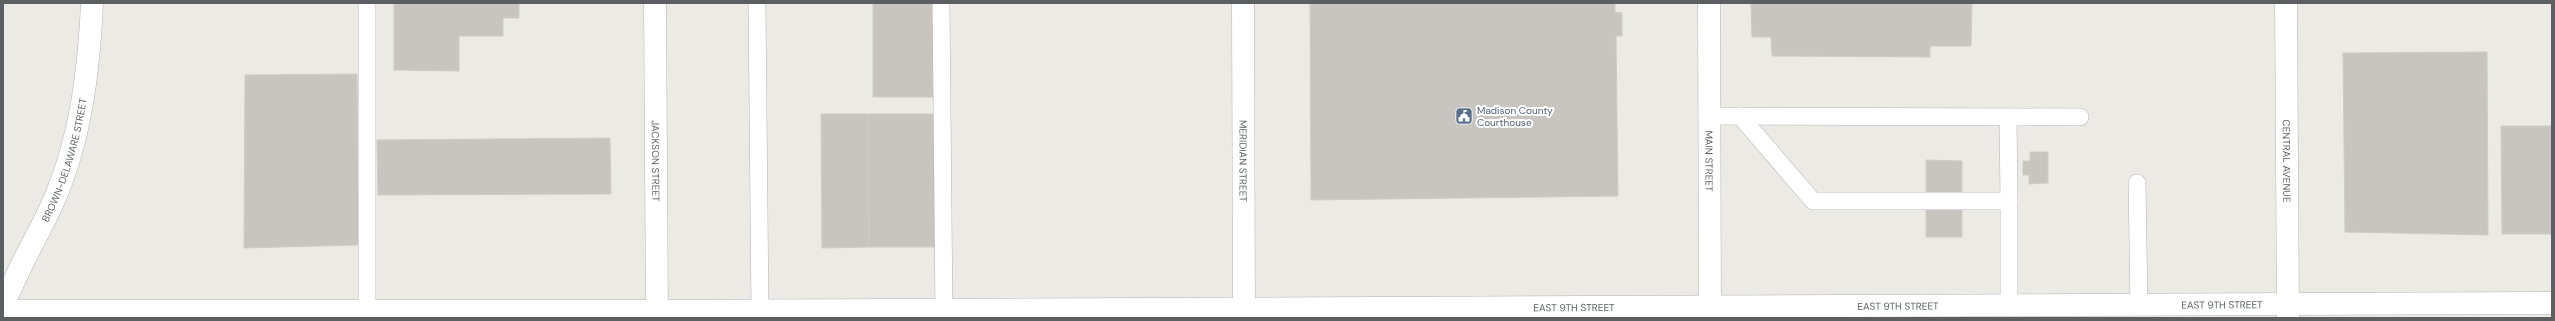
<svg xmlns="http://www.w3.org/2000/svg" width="2555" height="321" font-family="'DM Sans',sans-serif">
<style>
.building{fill:#c8c5c0;stroke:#d0ccc3}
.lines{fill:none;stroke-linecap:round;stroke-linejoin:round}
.service-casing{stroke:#b1b4b7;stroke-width:18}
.minor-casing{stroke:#b1b4b7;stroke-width:23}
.tertiary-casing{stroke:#b1b4b7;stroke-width:23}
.secondary-casing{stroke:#b0b3b7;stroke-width:23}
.service{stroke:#fff;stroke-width:17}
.minor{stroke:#fff;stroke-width:22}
.tertiary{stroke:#fff;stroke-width:22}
.secondary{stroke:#fff;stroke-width:22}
.labels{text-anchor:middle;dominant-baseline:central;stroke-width:4;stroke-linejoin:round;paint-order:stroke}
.service-label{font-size:10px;fill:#4e5e75;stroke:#fff;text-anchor:start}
.street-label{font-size:10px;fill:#5c5f62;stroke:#fff}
</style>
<rect width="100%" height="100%" fill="#eceae4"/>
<g class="building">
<path d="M 394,3 L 519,3 L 519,18 L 503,18 L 503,36 L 459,36 L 459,71 L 394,70 Z"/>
<rect x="873" y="3" width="60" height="94"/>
<path d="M 1310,3 L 1615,3 L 1615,12 L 1622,13 L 1622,36 L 1616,36 L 1618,196 L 1311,200 Z"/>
<path d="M 1751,3 L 1972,3 L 1971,46 L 1930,46 L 1930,57 L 1772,56 L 1771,37 L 1752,37 Z"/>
<path d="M 2487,52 L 2488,235 L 2345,232 L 2343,53 Z"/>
<path d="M 357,74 L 359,245 L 244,248 L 245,75 Z"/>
<path d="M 821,114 L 868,114 L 869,247 L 822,248 Z"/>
<path d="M 868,114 L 935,114 L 936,247 L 869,247 Z"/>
<path d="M 2501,126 L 2552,126 L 2552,234 L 2502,234 Z"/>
<path d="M 610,138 L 611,194 L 378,195 L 377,140 Z"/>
<path d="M 2030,152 L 2048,152 L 2048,183 L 2029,184 L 2029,175 L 2023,175 L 2023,161 L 2030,161 Z"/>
<path d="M 1926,160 L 1962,161 L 1962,237 L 1926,237 Z"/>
</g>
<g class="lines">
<defs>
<g id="service">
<path d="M 367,3 L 367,311"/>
<path d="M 757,3 L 760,311"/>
<path d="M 941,3 L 944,318"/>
<path d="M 1709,116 L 2080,117"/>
<path d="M 1740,116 L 1813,201 L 2009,201 L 2009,305"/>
<path d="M 2008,117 L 2009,201"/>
<path d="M 2137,183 L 2139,305"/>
</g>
<g id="minor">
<path id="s1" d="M 1243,3 L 1244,318"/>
<path id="s2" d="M 3,311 L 657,311 L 2552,303"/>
</g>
<g id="tertiary">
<path id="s3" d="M 1709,3 L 1710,318"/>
<path id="s4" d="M 2286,3 L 2288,318"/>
</g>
<g id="secondary">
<path id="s5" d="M 655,3 L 657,318"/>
<path id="s6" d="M 3,308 C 16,270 39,235 55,198 C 81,137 89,69 92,3"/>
</g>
</defs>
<use href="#service" class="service-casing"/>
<use href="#minor" class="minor-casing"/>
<use href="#tertiary" class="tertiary-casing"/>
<use href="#secondary" class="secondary-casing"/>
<use href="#service" class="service"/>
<use href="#minor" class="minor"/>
<use href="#tertiary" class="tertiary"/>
<use href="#secondary" class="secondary"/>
</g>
<defs>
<symbol id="civic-square" viewBox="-11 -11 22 22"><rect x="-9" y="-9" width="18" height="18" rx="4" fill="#5c6f8a" stroke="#fff"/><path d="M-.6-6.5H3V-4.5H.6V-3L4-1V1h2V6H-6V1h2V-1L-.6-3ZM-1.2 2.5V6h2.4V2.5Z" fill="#fff"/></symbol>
</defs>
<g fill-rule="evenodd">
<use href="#civic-square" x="1454" y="106" width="20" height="20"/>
</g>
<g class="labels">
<g class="service-label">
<text x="1477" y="110">Madison County<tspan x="1477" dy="12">Courthouse</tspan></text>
</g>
<g class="street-label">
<text stroke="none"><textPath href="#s6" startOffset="161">BROWN-DELAWARE STREET</textPath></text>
<text stroke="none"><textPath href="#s5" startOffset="158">JACKSON STREET</textPath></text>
<text stroke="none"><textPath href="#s1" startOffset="158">MERIDIAN STREET</textPath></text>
<text stroke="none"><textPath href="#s3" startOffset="158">MAIN STREET</textPath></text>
<text stroke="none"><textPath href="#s4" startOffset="158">CENTRAL AVENUE</textPath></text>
<text stroke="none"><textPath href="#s2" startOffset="2219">EAST 9TH STREET</textPath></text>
<text stroke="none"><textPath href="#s2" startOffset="1895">EAST 9TH STREET</textPath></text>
<text stroke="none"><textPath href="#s2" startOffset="1571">EAST 9TH STREET</textPath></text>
</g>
</g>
<rect width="2555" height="321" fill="none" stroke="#5c5f62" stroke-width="8"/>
</svg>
